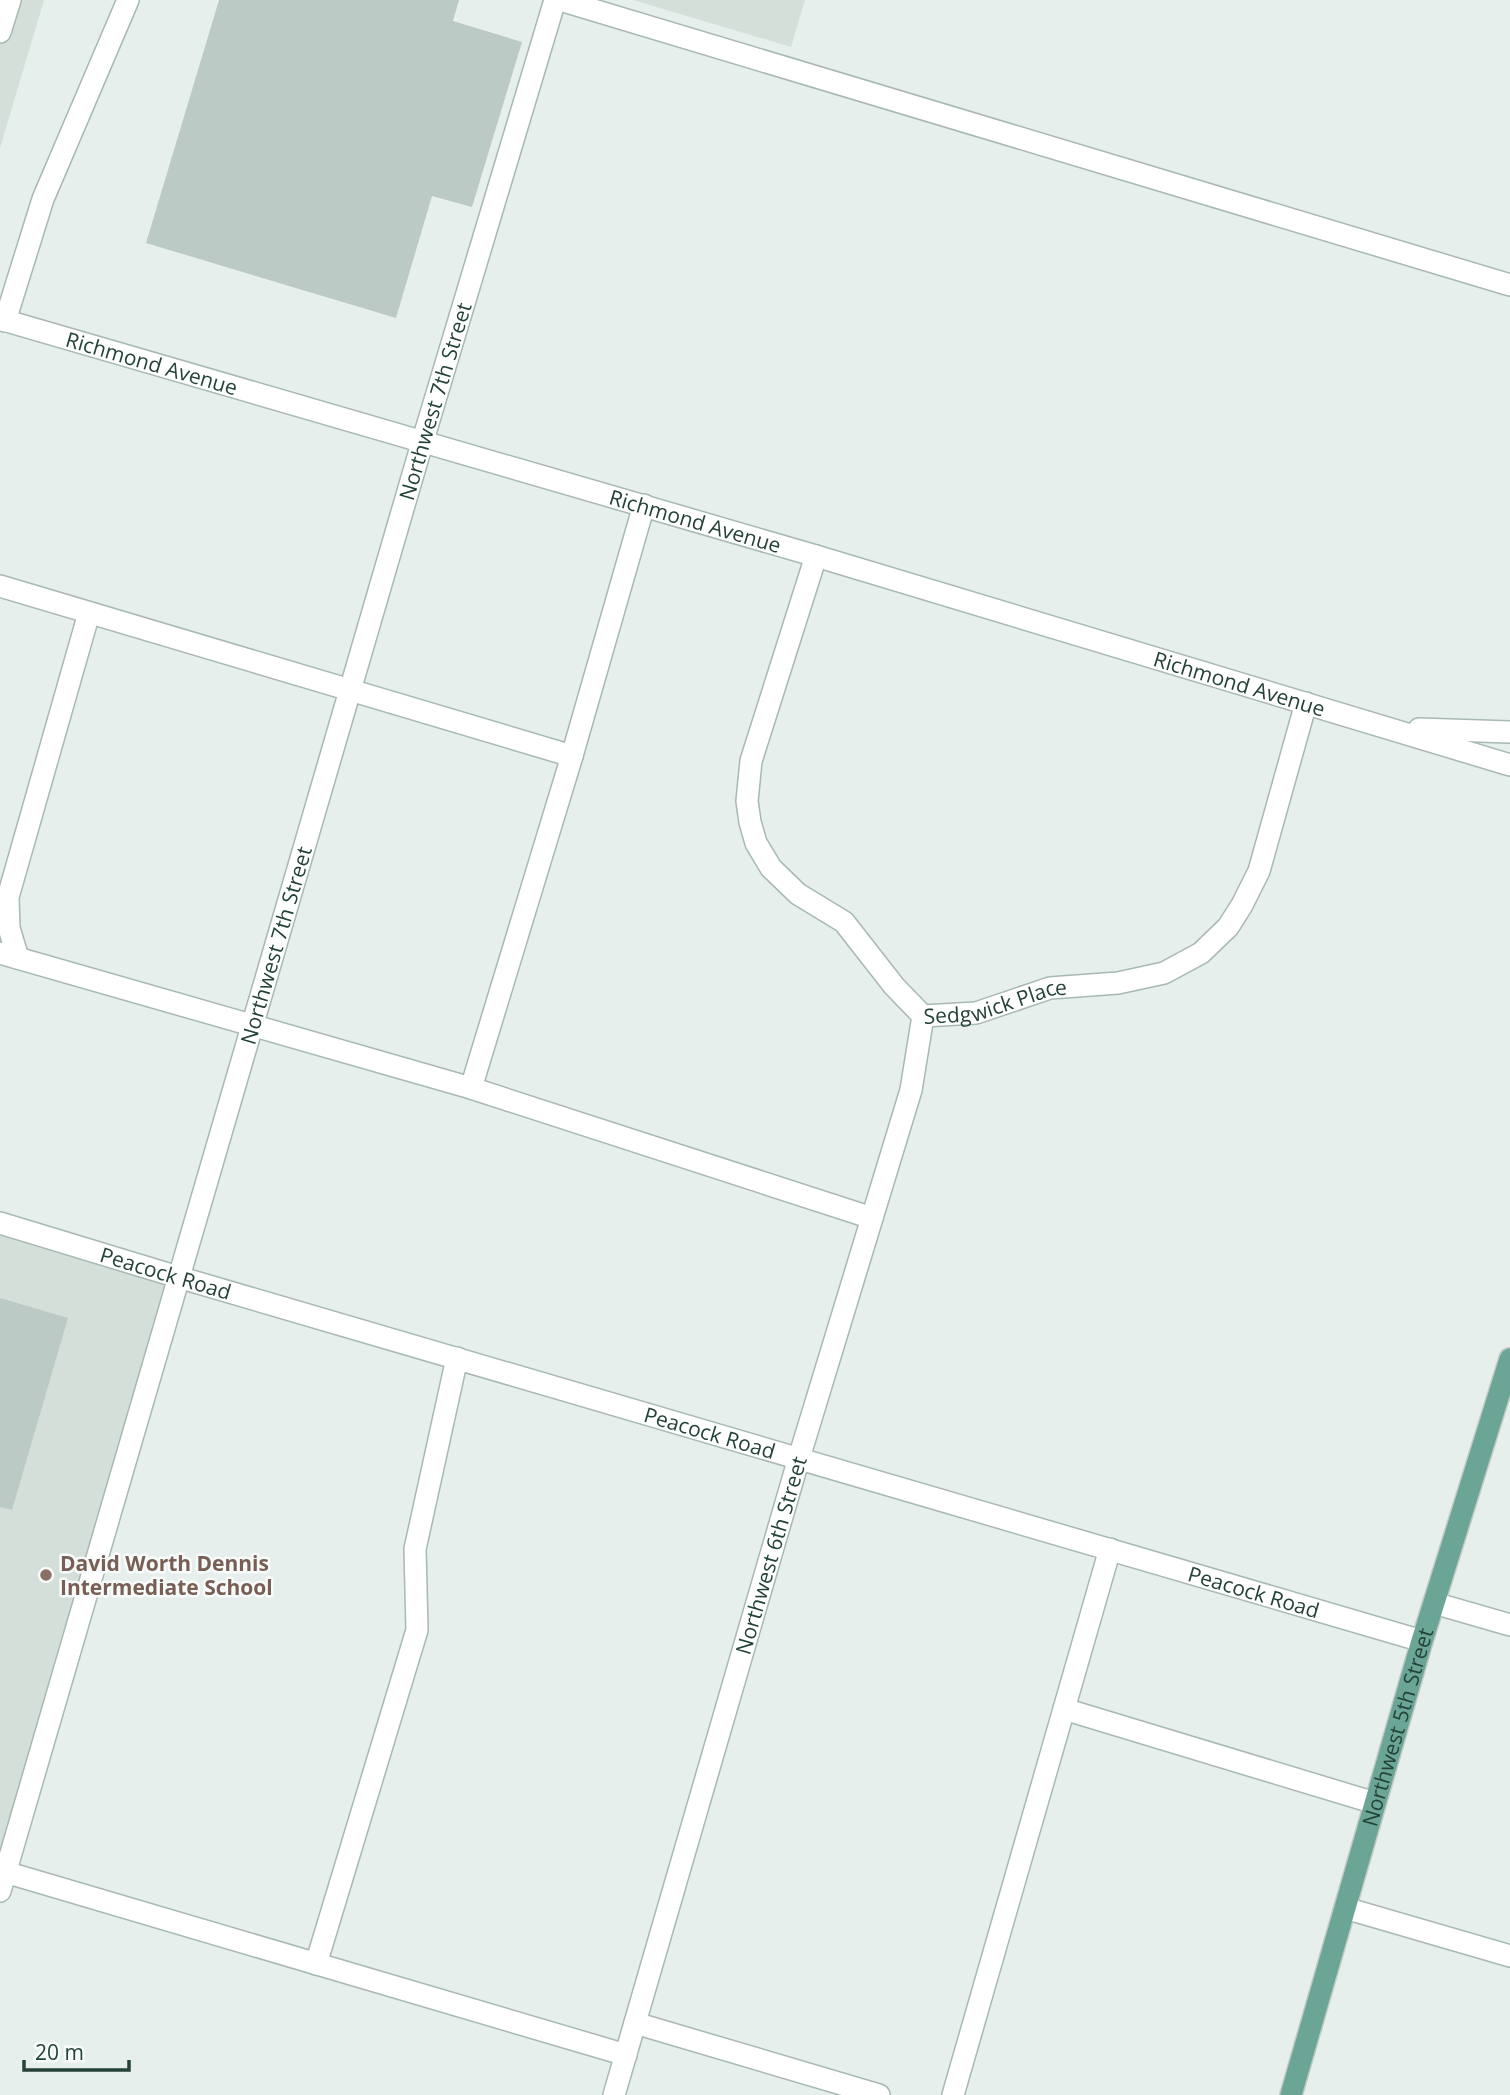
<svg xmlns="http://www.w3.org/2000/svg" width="1510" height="2095" font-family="'Open Sans',sans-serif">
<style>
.built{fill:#d4dfda}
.building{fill:#bbcac4}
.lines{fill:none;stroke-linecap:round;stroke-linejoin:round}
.service-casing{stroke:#a8b8b2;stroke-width:24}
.minor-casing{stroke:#a8b8b2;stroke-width:24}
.primary-casing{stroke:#c2cac8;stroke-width:24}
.service{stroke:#fff;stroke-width:21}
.minor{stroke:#fff;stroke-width:21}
.primary{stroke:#6aa596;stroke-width:21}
.education-dot{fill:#8d6e63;stroke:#f7fbf9;stroke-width:2.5}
.labels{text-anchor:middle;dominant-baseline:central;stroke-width:5;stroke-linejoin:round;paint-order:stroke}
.street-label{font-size:21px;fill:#24423a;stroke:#f7fbf9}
.education-label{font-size:21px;font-weight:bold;fill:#785e54;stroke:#f7fbf9;text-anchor:start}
</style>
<rect width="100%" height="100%" fill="#e6efeb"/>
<g class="built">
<path d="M 0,0 L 44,0 L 0,148 Z"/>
<path d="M 633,0 L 805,0 L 791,47 Z"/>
<path d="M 0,1223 L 178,1277 L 0,1891 Z"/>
</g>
<g class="building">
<path d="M 219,0 L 459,0 L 453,21 L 522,42 L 472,207 L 432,196 L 396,318 L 146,243 Z"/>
<path d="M 0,1298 L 68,1318 L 12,1510 L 0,1507 Z"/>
</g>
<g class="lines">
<defs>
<g id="service">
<path d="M 560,0 L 1510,285"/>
<path d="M 0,32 L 10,0"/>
<path d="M 5,321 L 43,199 L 128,0"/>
<path d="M 0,586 L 572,756"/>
<path d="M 0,953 L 471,1088 L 872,1218"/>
<path d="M 18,958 L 9,928 L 8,897 L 89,613"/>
<path d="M 471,1088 L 572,756 L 644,505"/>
<path d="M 1434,1603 L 1510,1625"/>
<path d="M 1064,1709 L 1375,1803"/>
<path d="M 5,1872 L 626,2055"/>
<path d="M 316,1964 L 417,1630 L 415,1549 L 457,1358"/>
<path d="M 635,2023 L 879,2095"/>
<path d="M 953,2095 L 1110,1549"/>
</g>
<g id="minor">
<path id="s1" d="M 0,319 L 816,556 L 1510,765"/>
<path id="s2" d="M 816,556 L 751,761 L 747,801 L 750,822 L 756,843 L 771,868 L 798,894 L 844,922 L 894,986 L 923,1016 L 976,1013 L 1050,988 L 1118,983 L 1164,973 L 1201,953 L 1228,927 L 1242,905 L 1259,871 L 1306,703"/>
<path d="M 1419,729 L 1510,732"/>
<path id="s3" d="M 0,1223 L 178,1277 L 1422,1641"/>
<path id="s4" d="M 0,1891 L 423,440 L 555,0"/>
<path d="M 1345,1908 L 1510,1956"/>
<path id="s5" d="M 614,2095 L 799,1458 L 911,1090 L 923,1016"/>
</g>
<g id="primary">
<path id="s6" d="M 1291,2095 L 1422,1641 L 1510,1359"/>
</g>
</defs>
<use href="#service" class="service-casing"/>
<use href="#minor" class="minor-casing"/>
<use href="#primary" class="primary-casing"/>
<use href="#service" class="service"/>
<use href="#minor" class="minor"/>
<use href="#primary" class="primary"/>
</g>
<circle class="education-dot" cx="46" cy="1575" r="7"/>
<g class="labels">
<g class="street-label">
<text stroke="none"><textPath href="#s1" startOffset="158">Richmond Avenue</textPath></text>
<text stroke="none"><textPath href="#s4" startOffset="1552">Northwest 7th Street</textPath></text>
<text stroke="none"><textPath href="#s1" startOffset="724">Richmond Avenue</textPath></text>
<text stroke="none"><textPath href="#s1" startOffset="1292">Richmond Avenue</textPath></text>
<text stroke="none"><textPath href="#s4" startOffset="985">Northwest 7th Street</textPath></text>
<text stroke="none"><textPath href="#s2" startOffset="616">Sedgwick Place</textPath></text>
<text stroke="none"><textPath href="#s3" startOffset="173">Peacock Road</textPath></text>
<text stroke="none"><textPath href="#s3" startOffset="740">Peacock Road</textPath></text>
<text stroke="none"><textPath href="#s5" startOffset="562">Northwest 6th Street</textPath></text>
<text stroke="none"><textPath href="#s3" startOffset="1307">Peacock Road</textPath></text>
<text stroke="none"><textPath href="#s6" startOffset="383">Northwest 5th Street</textPath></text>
</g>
<g class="education-label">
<text x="60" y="1563">David Worth Dennis<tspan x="60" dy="24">Intermediate School</tspan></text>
</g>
</g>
<path d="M24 2060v10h105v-10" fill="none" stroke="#24423a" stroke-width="3.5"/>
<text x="35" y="2060" font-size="21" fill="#24423a" stroke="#f7fbf9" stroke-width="5" paint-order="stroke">20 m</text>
</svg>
